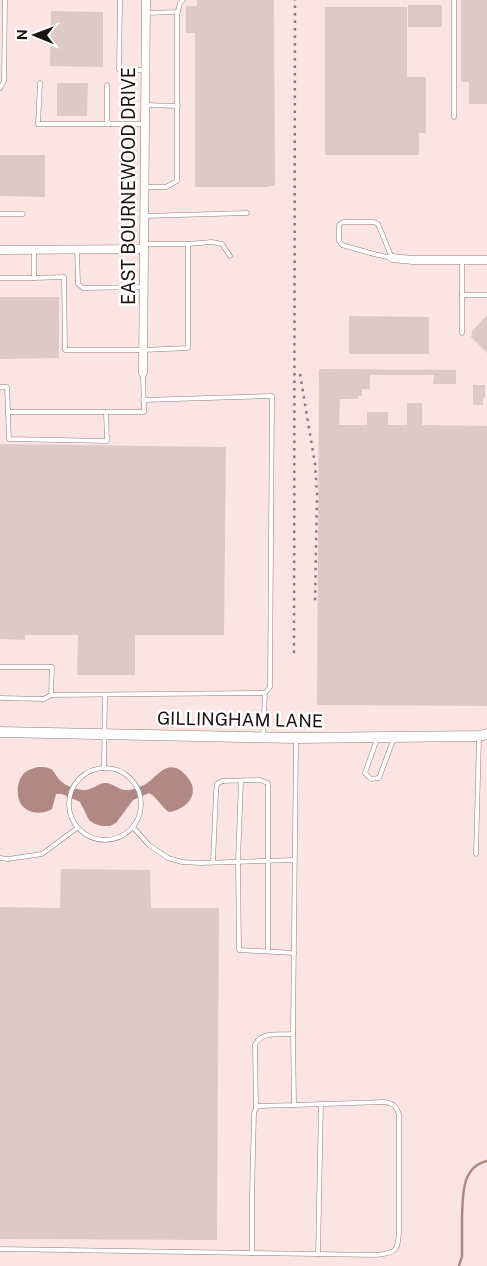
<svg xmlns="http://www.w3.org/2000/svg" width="487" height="1266" viewBox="0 0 487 1266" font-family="'Public Sans',sans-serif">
<rect width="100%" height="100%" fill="#fae5e2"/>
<path fill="#b08984" d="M38,767C57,767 51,772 62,782C66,786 77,790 83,790C91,791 97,784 104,783C112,782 118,790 126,790C131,791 139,787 144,785C155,780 162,764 176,768C181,770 185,774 188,778C201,794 186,810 169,812C161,807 157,797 149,793L133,800L116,823L110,826H102L95,824L89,820L80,802L62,794H56L52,809C43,815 27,814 21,804C15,794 17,777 27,771C30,769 34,768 38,767Z"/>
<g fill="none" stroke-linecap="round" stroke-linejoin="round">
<path stroke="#b08984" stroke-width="2.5" d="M459,1266L462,1256C462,1243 462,1230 462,1217C463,1196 461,1167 487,1161"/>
</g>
<g fill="#ddc9c6">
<polygon points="197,0 274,0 275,186 268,186 268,187 195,187 195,33 186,33 186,6 197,6"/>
<polygon points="461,0 487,0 487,104 469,104 469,82 461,82"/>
<rect x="408" y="5" width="34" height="22"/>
<polygon points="325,7 407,7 407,77 426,77 426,133 419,133 419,155 325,155"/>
<polygon points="51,11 103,12 103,67 50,66"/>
<polygon points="57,83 88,83 87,116 57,116"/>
<polygon points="0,155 45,155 45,197 0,196"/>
<polygon points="0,297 59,297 59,358 0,359"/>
<polygon points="487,315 487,353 471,337 472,331"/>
<polygon points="349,316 429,317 429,354 349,354"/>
<polygon points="319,369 456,370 456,384 433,384 434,375 370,375 370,389 362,389 362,396 358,396 358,399 340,399 339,425 367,425 367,412 388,412 388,425 407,425 407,403 422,403 422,425 487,426 487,706 317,705"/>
<polygon points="473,385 485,385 485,398 483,398 483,405 473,405"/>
<polygon points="0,444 226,447 224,635 135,635 135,675 77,675 78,635 25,635 25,640 0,639"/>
<polygon points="61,869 150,870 151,908 219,908 217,1240 0,1239 0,907 60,908"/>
</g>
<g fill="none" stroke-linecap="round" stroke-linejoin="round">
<defs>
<g id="service">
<polyline points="120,0 119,70 145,70"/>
<polyline points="454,0 454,117"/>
<polyline points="145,13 178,12"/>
<polyline points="40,83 38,124 110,124"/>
<polyline points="107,85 107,121 110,124 144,124"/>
<polyline points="0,88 4,81 5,0"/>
<polyline points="145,105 178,106"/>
<polyline points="144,187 166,187 177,181 177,15 180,3 183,0"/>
<polyline points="0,214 23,214"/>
<polyline points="144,216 247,213"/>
<polygon points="343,222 374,222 378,224 392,258 374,254 342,245 339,241 339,225"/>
<polyline points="188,244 212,242 222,244 230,256"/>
<polyline points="77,250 78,284 83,288 143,287"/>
<polyline points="0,278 34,278 34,250"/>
<polyline points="34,278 64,277 65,350 143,350 188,348 188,244 143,244"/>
<polyline points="462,295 487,295"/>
<polyline points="462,333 462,260"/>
<polyline points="0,387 7,387 8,412 144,412 143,373"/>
<polyline points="143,400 272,396 270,687 265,693 263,737"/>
<polyline points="8,412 9,439 107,441 106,412"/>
<polyline points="0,667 52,667 51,695 265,693"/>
<polyline points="0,698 44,699 51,695"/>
<polyline points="377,739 365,773 371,779 379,778 394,738"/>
<polyline points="104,768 105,695"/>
<circle cx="105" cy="804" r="36"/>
<polyline points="241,781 238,861 239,950 294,953"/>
<polyline points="133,827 149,845 168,858 182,862 201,863 294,860"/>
<polyline points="476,854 479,738"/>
<polyline points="0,858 8,859 42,854 77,828"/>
<polyline points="213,862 216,792 217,784 222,781 260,780 268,783 268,951"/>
<path d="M256,1108L255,1045C261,1031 279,1035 293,1034"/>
<polyline points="0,1249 252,1253 252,1195 254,1113 256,1108 259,1106 294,1105 293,1034 296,740"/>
<path d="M252,1253L376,1255C397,1253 398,1250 399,1231V1114C396,1106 393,1103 384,1102L294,1105"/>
<polyline points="318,1254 321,1104"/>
</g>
<g id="minor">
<polyline points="0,250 143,249"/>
<polyline points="392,258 413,260 487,260"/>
<polyline points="143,373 146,0"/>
</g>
<polyline id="tertiary" points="0,732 296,738 479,736 487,734"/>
</defs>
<use href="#service" stroke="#8f7c7a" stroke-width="5"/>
<use href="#minor" stroke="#8f7c7a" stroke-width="9"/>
<use href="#tertiary" stroke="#8f7c7a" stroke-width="11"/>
<use href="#service" stroke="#fff" stroke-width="4"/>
<use href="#minor" stroke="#fff" stroke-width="8"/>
<use href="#tertiary" stroke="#fff" stroke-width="10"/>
<g stroke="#877977" stroke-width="2.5" stroke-dasharray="2.5 5" stroke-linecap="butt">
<polyline points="300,374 315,464 317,494 315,601"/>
<polyline points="294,653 295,0"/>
</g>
</g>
<g text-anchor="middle" stroke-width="5" stroke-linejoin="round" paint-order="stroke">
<g font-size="18" fill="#1a1312" stroke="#fff">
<text transform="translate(129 186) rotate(-90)" y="6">EAST BOURNEWOOD DRIVE</text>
<text transform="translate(240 720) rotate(1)" y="6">GILLINGHAM LANE</text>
</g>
</g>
<g transform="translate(35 35) rotate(271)" stroke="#ffffff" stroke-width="4" paint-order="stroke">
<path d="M0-4L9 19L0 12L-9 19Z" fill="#1a1312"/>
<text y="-8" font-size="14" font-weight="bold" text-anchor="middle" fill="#1a1312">N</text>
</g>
</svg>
